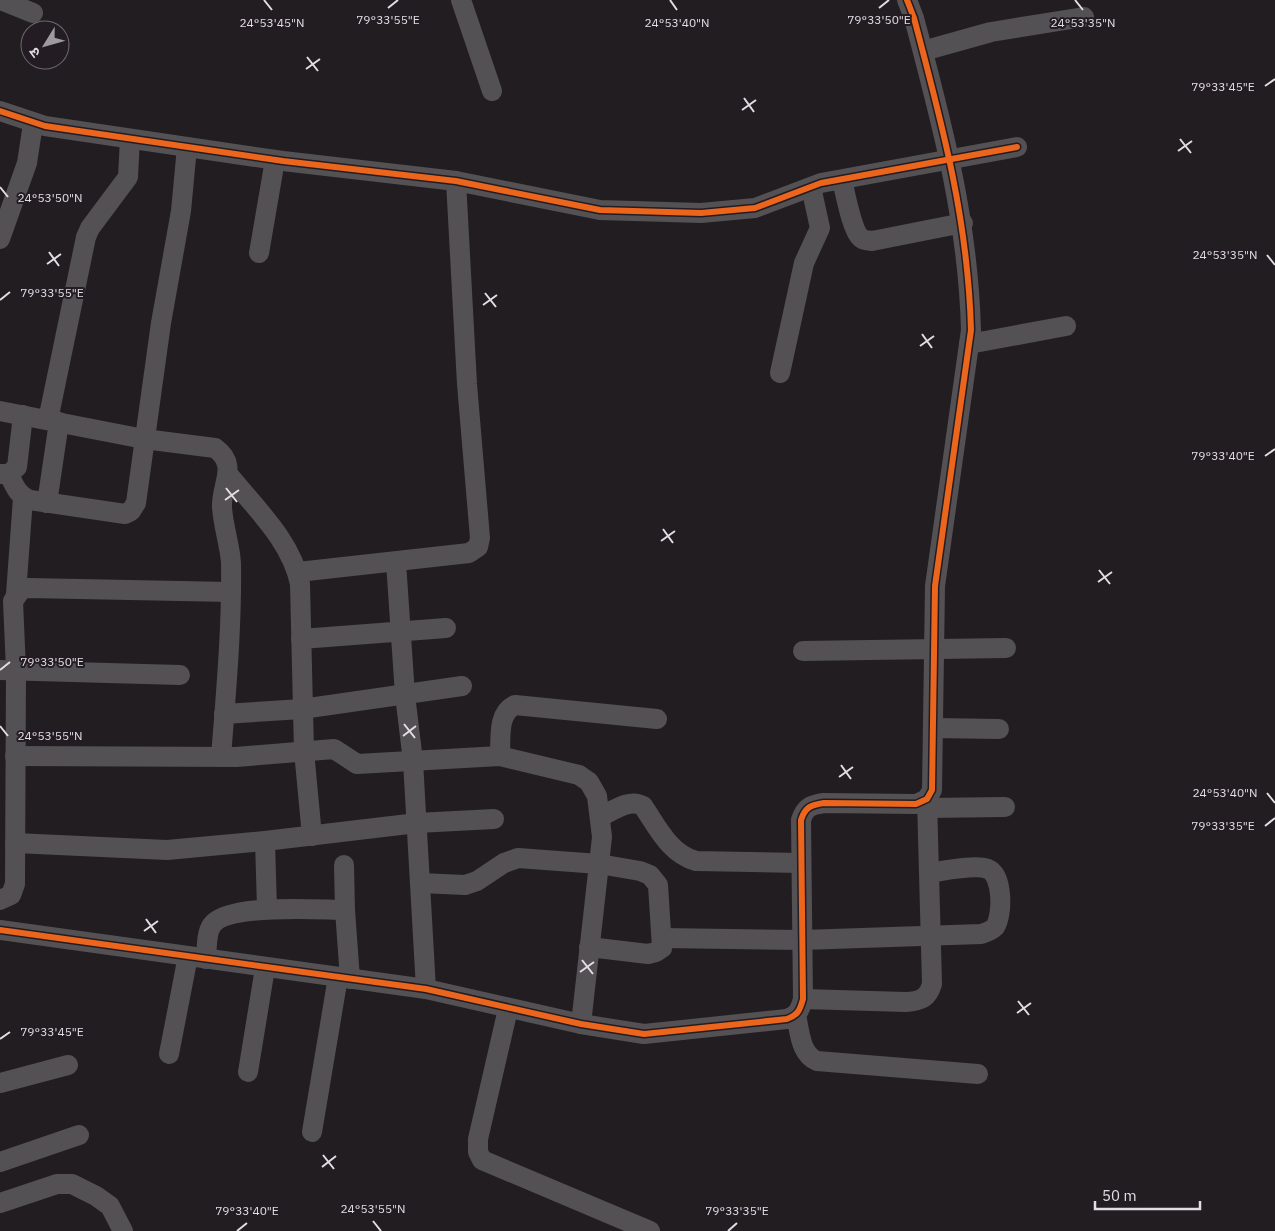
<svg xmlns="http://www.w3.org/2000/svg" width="1275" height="1231" viewBox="0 0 1275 1231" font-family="'IBM Plex Sans','Noto Sans Devanagari',sans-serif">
<rect width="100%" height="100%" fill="#221d21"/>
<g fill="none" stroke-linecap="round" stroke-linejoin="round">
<g stroke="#535153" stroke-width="20">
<polyline points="1,0 33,13"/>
<polyline points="461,0 492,91"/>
<polyline points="923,51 991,32 1084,17"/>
<polyline points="0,111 45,126 283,161 456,181 600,210 701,213 755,208 821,183 1017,147"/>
<path d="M842,180C845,192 852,231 861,238C864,241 868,240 872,241L963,223"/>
<polyline points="0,239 27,163 33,124"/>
<polyline points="259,253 275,160"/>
<polyline points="969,344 1066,326"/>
<polyline points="780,373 804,263 820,228 811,187"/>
<path d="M0,411L144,439L215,448C239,465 221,484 222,507C223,526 230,545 231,563C232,628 226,692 221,757"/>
<polyline points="48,420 86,237 90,228 128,177 130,139"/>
<polyline points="0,474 9,474 17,467 23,415"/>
<path d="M9,474C14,485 18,496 30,500L125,514L131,511L136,503L161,323L181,211L187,147"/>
<path d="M228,474C255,508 291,540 300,584L304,751L312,836"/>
<polyline points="47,503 59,422"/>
<polyline points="396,562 405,695 413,761 426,989"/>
<polyline points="298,572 469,553 478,547 480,538 467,384 456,181"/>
<polyline points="16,594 23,498"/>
<polyline points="301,639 446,628"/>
<polyline points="803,651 1006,648"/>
<polyline points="0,670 180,675"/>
<polyline points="224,714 302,709 462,686"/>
<polyline points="933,728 999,729"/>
<polyline points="15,756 236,757 334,749 357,764 500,756 579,775 589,782 597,796 602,837 581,1024"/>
<path d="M500,756C501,739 497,713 515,705L657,719"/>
<polyline points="927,808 1005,807"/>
<path d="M600,817C613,811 629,798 643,806C658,828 670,854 696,861L801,863"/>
<polyline points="265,841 267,909"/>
<polyline points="15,843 167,850 265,841 417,823 494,819"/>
<polyline points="344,865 345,910 350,979"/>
<polyline points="420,883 465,885 477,881 504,863 518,858 599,864 640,871 650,875 658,885 662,948 656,952 648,954 589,947"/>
<polyline points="0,900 11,895 15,884 16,670 13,601 21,590 28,588 231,592"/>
<path d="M0,930L426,989L581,1024L644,1034L787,1019C798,1015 800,1010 803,999L801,820C805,807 811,805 824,803L916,804L927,799L932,790L935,586L971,330C968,219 942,124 914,18L907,0"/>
<path d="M662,938L802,940L981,934C987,932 991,931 995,927C1003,915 1003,875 988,869C974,864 944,871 929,873"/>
<path d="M206,959C207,949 206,933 212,925C228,903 318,910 345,910"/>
<path d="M803,999L906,1002C921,1001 928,998 932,984L927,799"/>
<polyline points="508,1009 478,1139 478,1152 482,1160 650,1231"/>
<path d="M796,1015C800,1032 800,1054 817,1061L978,1074"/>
<polyline points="169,1054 188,956"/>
<polyline points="248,1072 265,968"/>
<polyline points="0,1083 68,1065"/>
<polyline points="312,1132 338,977"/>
<polyline points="0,1162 79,1135"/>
<polyline points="0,1203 57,1184 72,1184 96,1196 110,1206 123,1231"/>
</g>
<defs>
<g id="cycleway">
<polyline points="0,111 45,126 283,161 456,181 600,210 701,213 755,208 821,183 1017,147"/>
<path d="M0,930L426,989L581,1024L644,1034L787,1019C798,1015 800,1010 803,999L801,820C805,807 811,805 824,803L916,804L927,799L932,790L935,586L971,330C968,219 942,124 914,18L907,0"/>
</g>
</defs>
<use href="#cycleway" stroke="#231c22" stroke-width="9"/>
<use href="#cycleway" stroke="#eb651d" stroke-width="6"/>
</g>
<path fill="none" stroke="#e2dde2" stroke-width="2" d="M264,0L272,10M670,0L677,10M1075,0L1083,10M388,8L398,0M879,8L889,0M307,57L318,71M306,69L320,59M1265,86L1275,79M744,98L754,112M742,110L756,100M1180,139L1191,153M1178,151L1192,141M0,187L8,197M49,252L59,266M1267,255L1275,265M47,264L61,254M485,293L496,307M0,300L10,292M483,305L497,295M922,334L932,348M920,346L934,336M1265,456L1275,449M226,488L237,502M225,500L239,490M663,529L673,543M661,541L675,531M1099,570L1110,584M1098,582L1112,572M0,670L10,662M404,724L415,738M0,726L8,736M403,736L416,726M841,765L851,779M839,777L853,767M1267,793L1275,803M1265,826L1275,818M146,919L156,933M144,931L158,921M582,960L593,974M580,972L594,962M1018,1001L1029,1015M1017,1013L1031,1003M0,1039L10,1032M323,1155L334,1169M322,1167L336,1156M373,1221L381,1231M237,1231L247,1223M728,1231L737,1223"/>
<g font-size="12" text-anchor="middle" fill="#e2dde2" stroke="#231c22" stroke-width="4" stroke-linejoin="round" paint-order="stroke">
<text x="388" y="24">79°33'55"E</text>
<text x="879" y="24">79°33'50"E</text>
<text x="272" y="27">24°53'45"N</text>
<text x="677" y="27">24°53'40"N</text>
<text x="1083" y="27">24°53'35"N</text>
<text x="1223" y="91">79°33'45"E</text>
<text x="50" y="202">24°53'50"N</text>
<text x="1225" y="259">24°53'35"N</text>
<text x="52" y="297">79°33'55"E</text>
<text x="1223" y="460">79°33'40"E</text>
<text x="52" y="666">79°33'50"E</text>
<text x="50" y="740">24°53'55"N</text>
<text x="1225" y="797">24°53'40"N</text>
<text x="1223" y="830">79°33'35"E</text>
<text x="52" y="1036">79°33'45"E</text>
<text x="373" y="1213">24°53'55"N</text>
<text x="247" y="1215">79°33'40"E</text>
<text x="737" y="1215">79°33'35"E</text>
</g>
<g transform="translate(45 45) rotate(233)"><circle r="24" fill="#231c22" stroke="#6f696f"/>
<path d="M0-4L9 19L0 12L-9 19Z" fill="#9f9a9e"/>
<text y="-8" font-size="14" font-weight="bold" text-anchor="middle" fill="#e2dde2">उ</text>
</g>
<path d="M1095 1201v8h105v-8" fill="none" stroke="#e2dde2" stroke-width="2.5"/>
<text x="1102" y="1201" font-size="15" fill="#e2dde2" stroke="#231c22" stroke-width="4" paint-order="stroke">50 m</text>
</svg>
